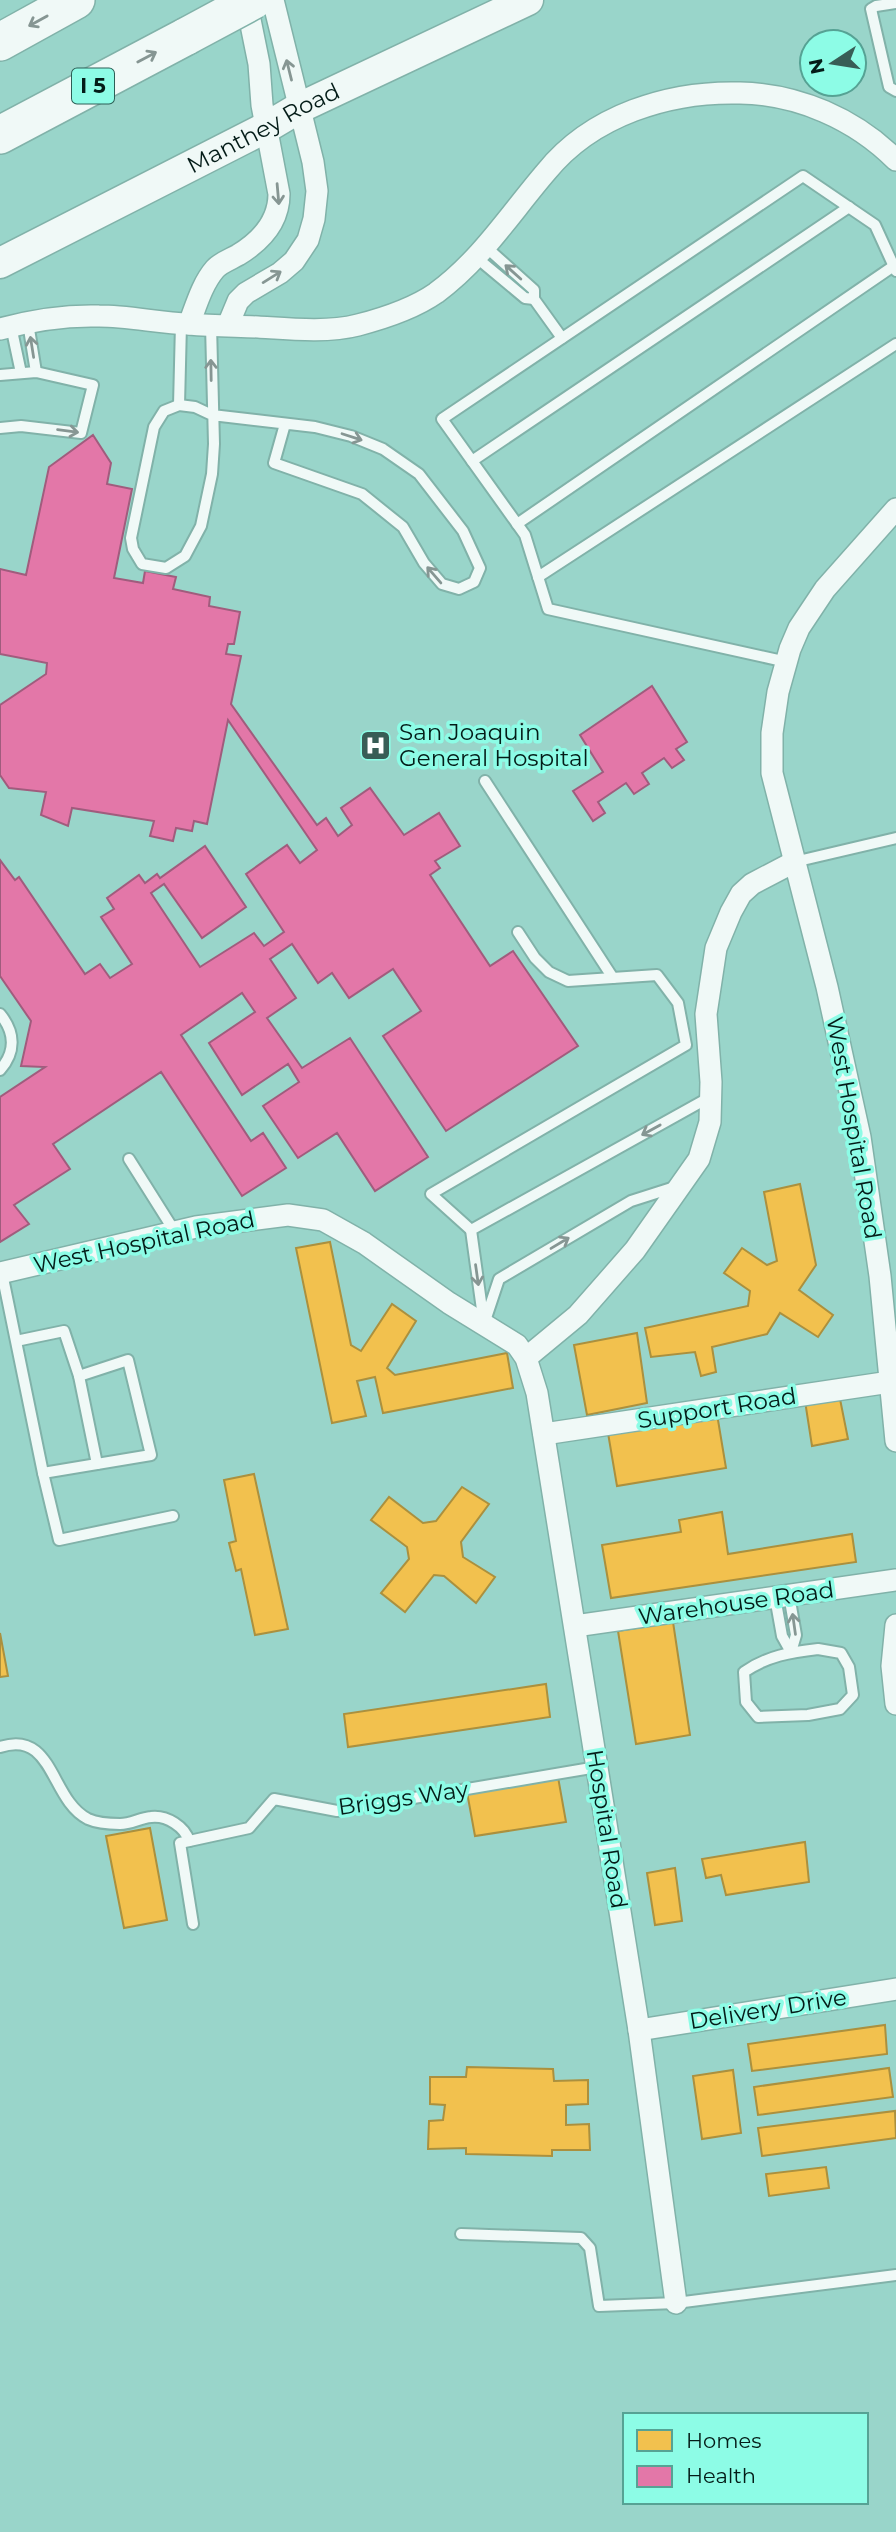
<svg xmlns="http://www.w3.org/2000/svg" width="896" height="2532" viewBox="0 0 896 2532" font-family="Montserrat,sans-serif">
<rect width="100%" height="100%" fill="#99d5ca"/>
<g fill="#f2c14e" stroke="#ab903e" stroke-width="2">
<polygon points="800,1184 816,1265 799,1290 833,1315 818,1337 780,1313 767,1334 712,1347 716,1372 701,1376 695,1352 651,1357 645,1328 748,1306 750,1291 724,1273 742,1248 767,1265 777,1261 764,1192"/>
<polygon points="330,1242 351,1345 361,1351 392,1304 416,1321 387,1368 395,1375 507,1353 513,1388 383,1413 375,1377 357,1381 366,1416 332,1423 296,1248"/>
<polygon points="637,1333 647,1403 587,1415 574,1345"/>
<polygon points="839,1394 848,1439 812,1446 805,1401"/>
<polygon points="717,1414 726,1468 617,1486 608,1433"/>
<polygon points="254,1474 288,1629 255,1635 241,1569 236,1571 229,1543 236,1541 224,1480"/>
<polygon points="462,1487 489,1504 461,1542 463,1557 495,1577 476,1603 444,1576 434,1575 405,1612 381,1593 409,1559 407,1547 371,1520 389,1497 423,1523 436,1521"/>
<polygon points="722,1512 728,1554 852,1534 856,1562 611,1598 602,1545 681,1532 679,1520"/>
<polygon points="673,1622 690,1735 636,1744 618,1631"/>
<polygon points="0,1633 8,1676 0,1677"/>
<polygon points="546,1684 550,1717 348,1747 344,1714"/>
<polygon points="558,1777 566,1822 475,1836 467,1792"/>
<polygon points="150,1828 167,1920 124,1928 106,1836"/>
<polygon points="805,1842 809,1882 726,1895 721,1875 706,1878 702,1859"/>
<polygon points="675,1868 682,1921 655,1925 647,1873"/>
<polygon points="885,2025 887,2054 752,2071 748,2044"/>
<polygon points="467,2067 553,2069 554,2081 588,2080 588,2104 566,2105 566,2125 589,2124 590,2150 552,2150 552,2156 466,2154 466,2148 428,2149 429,2121 443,2120 445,2105 430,2104 430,2077 466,2077"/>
<polygon points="889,2068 893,2097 758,2115 754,2087"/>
<polygon points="733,2070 741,2133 702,2139 693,2076"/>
<polygon points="895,2111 896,2138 762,2156 758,2128"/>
<polygon points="826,2167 829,2188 769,2196 766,2174"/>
</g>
<g fill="#e377a8" stroke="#a05c7d" stroke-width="2">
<polygon points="93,435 111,463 107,484 132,489 114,578 143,583 145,571 176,577 173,589 210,597 209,606 240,612 234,644 228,644 226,654 241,656 231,704 317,825 326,818 338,836 352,825 341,808 370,788 404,835 439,813 460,846 435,861 440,868 430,875 490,966 513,951 578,1046 446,1131 383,1036 421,1011 393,969 349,998 332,973 318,983 292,944 270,959 296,998 267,1018 302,1068 350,1038 428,1157 375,1191 337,1133 298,1158 263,1106 299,1082 288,1064 242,1095 209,1043 255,1012 242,993 181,1035 251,1141 263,1133 286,1168 242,1196 161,1072 53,1144 70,1169 14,1205 29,1224 0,1242 0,1097 45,1067 21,1066 31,1021 0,976 0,860 15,880 19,877 85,974 100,964 110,978 132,964 101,917 114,909 107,898 139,875 145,883 157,874 160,878 205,846 246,907 202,938 164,884 151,893 200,967 254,933 264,946 284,932 246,874 287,845 300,863 317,850 228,720 207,824 194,821 192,831 176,828 173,841 150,836 154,821 72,808 68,826 41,815 46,792 9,788 0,775 0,705 46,674 47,663 0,654 0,569 26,575 49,467"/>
<polygon points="652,686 687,742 676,749 684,760 672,768 664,758 642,773 649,784 634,794 626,783 598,802 605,813 593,821 573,791 603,772 580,735"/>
</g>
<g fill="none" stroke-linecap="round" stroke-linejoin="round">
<defs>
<g id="lane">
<polyline points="896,3 876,6 871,9 889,87 896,91"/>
<polyline points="486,247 534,290 534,299 562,338"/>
<polyline points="477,258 525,298 534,299"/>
<polyline points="28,323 36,372"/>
<polyline points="211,325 214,444 212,474 201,526 185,556 166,568 142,564 133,549 131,538 154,427 164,411 179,405 195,407 212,415 315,427 351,436 383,449 419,474 463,531 480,568 474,582 459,589 442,584 424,563 403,527 362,494 274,463 285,424"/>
<polyline points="11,326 21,373"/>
<polyline points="0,375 36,372 93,385 81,433 21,426 0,428"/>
<polyline points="179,405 181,324"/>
<polyline points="472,461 849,207"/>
<polyline points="517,524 895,265"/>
<polyline points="538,577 896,344"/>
<polyline points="787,662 548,609 525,535 442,419 803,176 875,225 896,271"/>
<polyline points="485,781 613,978"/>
<polyline points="794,862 896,838"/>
<path d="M0,1014C15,1032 16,1052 0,1070"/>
<polyline points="129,1159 175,1232"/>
<polyline points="471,1230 431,1194 686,1045 678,1003 657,975 568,981 549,972 535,958 518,932"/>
<polyline points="2,1273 43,1473 151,1455 128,1360 79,1376 64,1331 16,1341"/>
<polyline points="485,1321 499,1279 631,1201 678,1186"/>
<polyline points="484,1324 471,1230 710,1097"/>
<polyline points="79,1376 97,1464"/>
<polyline points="43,1473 59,1540 173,1516"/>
<polyline points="789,1595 796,1635 791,1652"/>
<polyline points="775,1597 782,1636 791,1652"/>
<path d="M818,1649L841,1653L849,1667L853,1695L840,1709L808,1715L758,1717L746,1702L744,1672C767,1656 791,1652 818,1649Z"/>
<path d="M0,1747C54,1729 50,1800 88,1819C97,1823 110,1824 120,1824C131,1824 140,1818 151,1817C167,1815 185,1827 189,1841"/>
<polyline points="193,1924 180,1843 249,1828 274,1799 337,1811 597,1767"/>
<polyline points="461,2234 581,2238 590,2248 599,2306 676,2303 896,2275"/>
</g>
<g id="street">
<path d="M189,324C196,306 202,284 215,269C220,263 231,259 238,255C261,241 279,222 279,194L262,105L259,64L246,0"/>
<polyline points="228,325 238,301 246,293 280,273 294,261 308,240 314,219 317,191 313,162 273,0"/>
<path d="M0,329C33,320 65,315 99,316C129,316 159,323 189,324C212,326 235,326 258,327C290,329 327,333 358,325C385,318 413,309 436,293C481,260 510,214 546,172C592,115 669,91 740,93C798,94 855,119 896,160"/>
<polyline points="896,509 825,589 799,628 790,649 778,692 772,733 772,773 827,987 860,1137 880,1276 896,1441"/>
<polyline points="0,1273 196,1227 288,1215 323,1220 364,1243 449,1303 517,1345 526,1358 537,1393 639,2030 676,2303"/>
<polyline points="526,1358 578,1315 635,1250 699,1159 710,1122 711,1082 706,1014 716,948 731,912 741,894 752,884 794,862"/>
<polyline points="544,1434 890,1382"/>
<polyline points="896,1625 892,1666 896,1704"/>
<polyline points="575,1626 896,1580"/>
<polyline points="639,2030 896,1989"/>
</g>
<g id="secondary">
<path id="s1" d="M0,263L267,127L299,108L528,0"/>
</g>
<g id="highway">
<polyline points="0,42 76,0"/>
<polyline points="0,135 187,36"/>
</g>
</defs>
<use href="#lane" stroke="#81b2a9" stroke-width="14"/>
<use href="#street" stroke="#81b2a9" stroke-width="24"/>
<use href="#secondary" stroke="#81b2a9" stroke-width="33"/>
<use href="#highway" stroke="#81b2a9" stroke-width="40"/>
<use href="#lane" stroke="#f0f9f7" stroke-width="10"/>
<use href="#street" stroke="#f0f9f7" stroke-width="21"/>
<use href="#secondary" stroke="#f0f9f7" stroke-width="30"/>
<use href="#highway" stroke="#f0f9f7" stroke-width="37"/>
<defs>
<polyline id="highway-bridge" points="187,36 254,0"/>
</defs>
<use href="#highway-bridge" stroke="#81b2a9" stroke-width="40" stroke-linecap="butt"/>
<use href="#highway-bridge" stroke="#f0f9f7" stroke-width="37"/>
</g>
<defs><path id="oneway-shaft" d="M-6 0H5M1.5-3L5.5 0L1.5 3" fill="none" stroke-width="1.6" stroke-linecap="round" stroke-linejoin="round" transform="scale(1.75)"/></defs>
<g stroke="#869693">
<use href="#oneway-shaft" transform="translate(38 21) rotate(151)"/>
<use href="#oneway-shaft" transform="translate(147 57) rotate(-28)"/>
<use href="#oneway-shaft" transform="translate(289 70) rotate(-104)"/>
<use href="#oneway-shaft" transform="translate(278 194) rotate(85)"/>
<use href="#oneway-shaft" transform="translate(513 272) rotate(-138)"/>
<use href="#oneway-shaft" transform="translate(272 277) rotate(-32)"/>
<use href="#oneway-shaft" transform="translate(32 347) rotate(-99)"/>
<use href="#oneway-shaft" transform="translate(211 370) rotate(-91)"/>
<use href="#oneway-shaft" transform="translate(68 431) rotate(7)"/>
<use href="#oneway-shaft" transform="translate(352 437) rotate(18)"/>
<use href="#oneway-shaft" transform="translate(434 575) rotate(-131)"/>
<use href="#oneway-shaft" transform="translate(651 1130) rotate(151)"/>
<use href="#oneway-shaft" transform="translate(560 1243) rotate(-31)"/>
<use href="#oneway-shaft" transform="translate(477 1275) rotate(82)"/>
<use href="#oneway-shaft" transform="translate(794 1624) rotate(-98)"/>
</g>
<defs>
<symbol id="hospital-square" viewBox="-11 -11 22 22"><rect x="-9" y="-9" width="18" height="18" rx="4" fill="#385d56" stroke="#8dfce6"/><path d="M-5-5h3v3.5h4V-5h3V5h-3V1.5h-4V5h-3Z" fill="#fff"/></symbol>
</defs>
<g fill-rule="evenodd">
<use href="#hospital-square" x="358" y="728" width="35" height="35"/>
</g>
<g text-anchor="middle" stroke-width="7" stroke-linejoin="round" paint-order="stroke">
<rect fill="#8dfce6" stroke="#2d5f56" stroke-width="2" x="72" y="68.5" width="42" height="35" rx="5"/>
<g font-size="21" font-weight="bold" fill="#041c18">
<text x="93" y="93">I 5</text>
</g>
<g font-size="23" fill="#041c18" stroke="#8dfce6">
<text dy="8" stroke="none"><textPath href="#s1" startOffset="296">Manthey Road</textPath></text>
<text transform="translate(854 1128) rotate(80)" y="8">West Hospital Road</text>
<text transform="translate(144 1242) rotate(-12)" y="8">West Hospital Road</text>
<text transform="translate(717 1408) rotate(-9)" y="8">Support Road</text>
<text transform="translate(736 1603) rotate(-8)" y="8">Warehouse Road</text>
<text transform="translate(403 1798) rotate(-8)" y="8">Briggs Way</text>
<text transform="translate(607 1829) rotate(81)" y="8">Hospital Road</text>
<text transform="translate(768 2009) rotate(-9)" y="8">Delivery Drive</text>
</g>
<g font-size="23" fill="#041c18" stroke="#8dfce6" text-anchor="start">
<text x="399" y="740">San Joaquin<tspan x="399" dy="26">General Hospital</tspan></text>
</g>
</g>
<rect x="623" y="2413" width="245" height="91" fill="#8dfce6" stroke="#56a294" stroke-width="2"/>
<rect x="637" y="2430" width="35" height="21" fill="#f2c14e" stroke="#56a294" stroke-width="2"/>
<text x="686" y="2448" font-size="21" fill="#041c18">Homes</text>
<rect x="637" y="2466" width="35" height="21" fill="#e377a8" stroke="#56a294" stroke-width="2"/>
<text x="686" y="2483" font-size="21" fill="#041c18">Health</text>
<g transform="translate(833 63) rotate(258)"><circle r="33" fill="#8dfce6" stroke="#56a294" stroke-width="2"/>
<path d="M0-5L12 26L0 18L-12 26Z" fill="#385d56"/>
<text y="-10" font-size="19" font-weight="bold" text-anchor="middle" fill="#041c18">N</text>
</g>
</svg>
